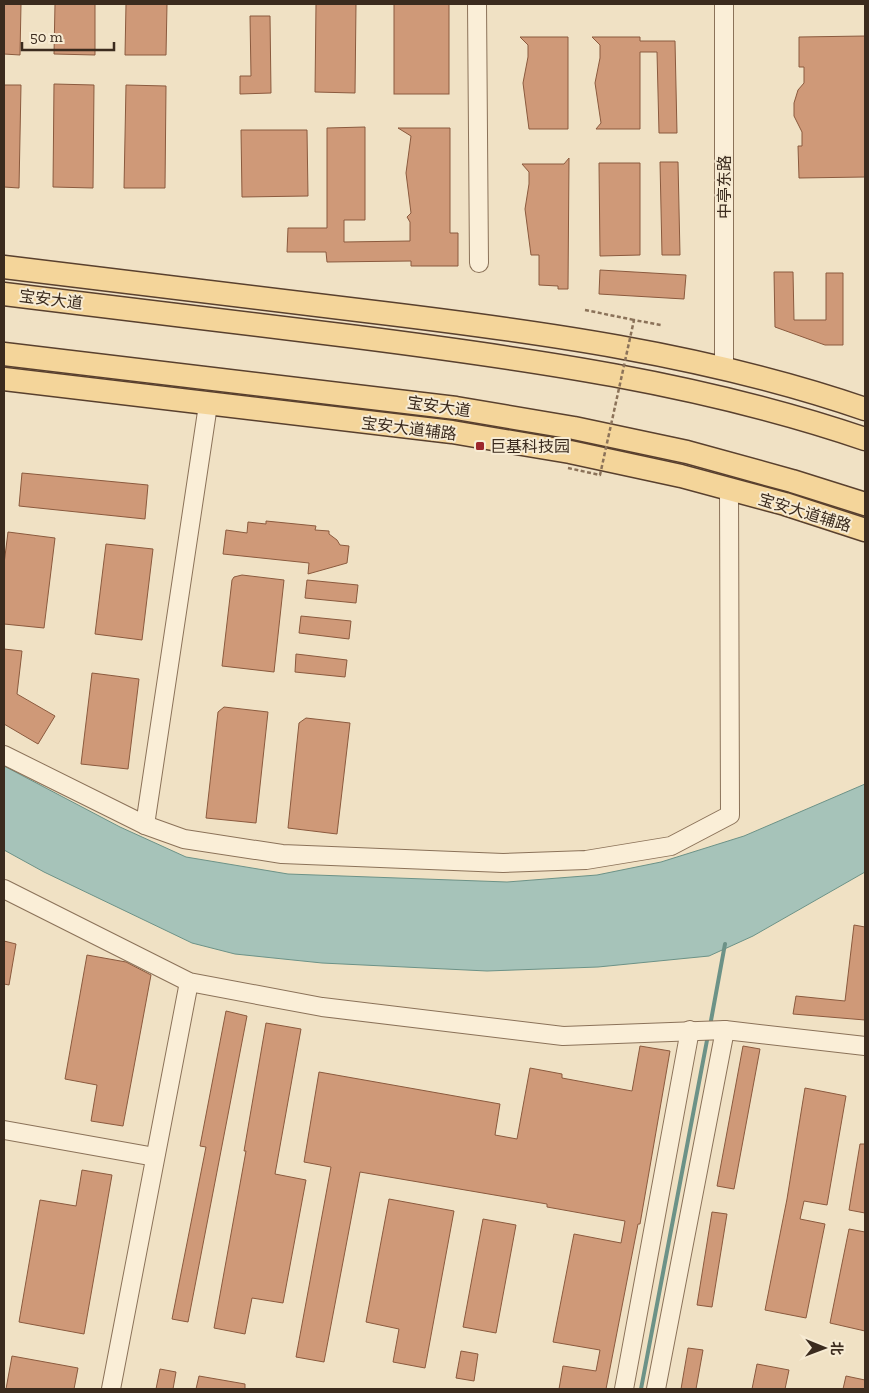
<svg xmlns="http://www.w3.org/2000/svg" width="869" height="1393" viewBox="0 0 869 1393" font-family="'Zilla Slab','Noto Sans SC',serif">
<rect width="100%" height="100%" fill="#f0e1c4"/>
<polygon fill="#a6c3b9" stroke="#6c9287" points="4,766 120,827 186,857 288,874 507,882 597,875 661,862 744,836 865,784 865,872 753,936 709,956 598,967 487,971 322,963 235,954 192,943 44,872 4,850"/>
<g fill="none" stroke-linecap="round" stroke-linejoin="round">
<g stroke="#6c9287" stroke-width="4">
<polyline points="710,1026 725,944"/>
<polyline points="641,1389 708,1035"/>
</g>
</g>
<g fill="#cf9978" stroke="#8b5a3e">
<polygon points="4,4 21,4 20,55 4,54"/>
<polygon points="55,4 95,4 95,55 54,54"/>
<polygon points="126,4 167,4 166,55 125,55"/>
<polygon points="316,4 356,4 355,93 315,92"/>
<rect x="394" y="4" width="55" height="90"/>
<polygon points="250,16 270,16 271,93 240,94 240,76 251,76"/>
<polygon points="865,36 865,177 799,178 798,146 802,146 802,132 794,116 794,103 798,90 804,83 804,67 799,67 799,37"/>
<polygon points="520,37 568,37 568,129 529,129 523,83 528,57 528,45"/>
<polygon points="592,37 640,37 640,41 675,41 677,133 659,133 657,52 640,52 640,129 596,129 601,123 595,83 600,58 600,45"/>
<polygon points="54,84 94,85 93,188 53,187"/>
<polygon points="4,85 21,85 19,188 4,187"/>
<polygon points="126,85 166,86 165,188 124,188"/>
<polygon points="365,127 365,220 344,220 344,242 410,241 410,222 407,217 411,213 406,173 411,136 398,128 450,128 450,233 458,233 458,266 411,266 411,261 327,262 326,252 287,252 288,228 327,228 327,128"/>
<polygon points="241,130 307,130 308,196 242,197"/>
<polygon points="569,158 568,289 558,289 558,286 539,285 539,255 531,255 525,209 529,184 529,172 522,164 564,164"/>
<polygon points="660,162 678,162 680,255 662,255"/>
<polygon points="599,163 640,163 640,255 600,256"/>
<polygon points="600,270 686,275 684,299 599,294"/>
<polygon points="774,272 793,272 794,320 826,320 826,273 843,273 843,345 825,345 775,327"/>
<polygon points="22,473 148,485 145,519 19,506"/>
<polygon points="266,521 316,526 315,530 329,531 329,534 337,540 340,545 349,546 347,563 308,574 309,563 223,554 226,530 247,533 248,522 266,524"/>
<polygon points="8,532 55,538 44,628 4,624 4,564"/>
<polygon points="106,544 153,549 142,640 95,634"/>
<polygon points="242,575 284,580 274,672 222,666 232,580 234,577"/>
<polygon points="307,580 358,585 356,603 305,598"/>
<polygon points="301,616 351,621 349,639 299,633"/>
<polygon points="4,649 22,651 17,694 55,716 38,744 4,724"/>
<polygon points="296,654 347,660 345,677 295,672"/>
<polygon points="92,673 139,679 128,769 81,764"/>
<polygon points="224,707 268,712 256,823 206,818 218,712"/>
<polygon points="306,718 350,723 337,834 288,828 299,723"/>
<polygon points="854,925 865,927 865,1020 793,1014 796,996 845,1001"/>
<polygon points="4,941 16,944 9,985 4,984"/>
<polygon points="87,955 126,962 151,975 123,1126 91,1121 97,1085 65,1079"/>
<polygon points="226,1011 247,1016 188,1322 172,1319 206,1147 200,1146"/>
<polygon points="266,1023 301,1029 275,1174 306,1180 283,1303 252,1298 245,1334 214,1328 246,1151 244,1151"/>
<polygon points="640,1046 670,1051 640,1224 638,1224 606,1389 559,1389 563,1366 596,1371 600,1350 553,1342 574,1234 621,1243 625,1221 547,1207 547,1204 360,1172 324,1362 296,1357 331,1167 304,1162 319,1072 500,1104 495,1135 517,1139 530,1068 562,1074 562,1078 632,1091"/>
<polygon points="743,1046 760,1049 734,1189 717,1186"/>
<polygon points="805,1088 846,1096 827,1205 804,1201 800,1219 825,1224 806,1318 765,1310 787,1199"/>
<polygon points="860,1144 865,1144 865,1213 849,1210"/>
<polygon points="82,1170 112,1175 84,1334 19,1322 40,1200 76,1206"/>
<polygon points="389,1199 454,1211 425,1368 393,1362 399,1329 366,1322"/>
<polygon points="712,1212 727,1214 712,1307 697,1305"/>
<polygon points="483,1219 516,1225 496,1333 463,1327"/>
<polygon points="849,1229 865,1232 865,1331 830,1323"/>
<polygon points="688,1348 703,1350 696,1389 681,1389"/>
<polygon points="461,1351 478,1354 474,1381 456,1378"/>
<polygon points="12,1356 78,1368 74,1389 6,1389"/>
<polygon points="757,1364 789,1370 785,1389 752,1389"/>
<polygon points="160,1369 176,1372 173,1389 156,1389"/>
<polygon points="199,1376 245,1384 245,1389 196,1389"/>
<polygon points="846,1376 865,1380 865,1389 843,1389"/>
</g>
<g fill="none" stroke-linecap="round" stroke-linejoin="round">
<defs>
<g id="minor">
<polyline points="477,4 479,263"/>
<polyline points="724,370 724,4"/>
<polyline points="4,755 145,825 184,839 282,854 503,863 586,860 671,846 730,815 729,489"/>
<polyline points="145,825 208,405"/>
<polyline points="4,889 189,982 322,1007 563,1036 725,1030 865,1046"/>
<polyline points="4,1130 155,1157"/>
<polyline points="111,1389 189,982"/>
<polyline points="624,1389 690,1030"/>
<polyline points="656,1389 725,1030"/>
</g>
<g id="major">
<path d="M4,267C124,282 245,296 366,311C533,331 706,354 865,409"/>
<path d="M4,294C122,308 239,323 357,337C529,359 701,383 865,439"/>
<polyline points="4,354 456,408 574,428 687,452 792,481 865,504"/>
<polyline points="4,379 452,432 570,452 681,476 785,504 865,530"/>
</g>
</defs>
<use href="#minor" stroke="#8b7259" stroke-width="20"/>
<use href="#major" stroke="#59402e" stroke-width="25"/>
<polyline stroke="#8b7259" stroke-width="2.5" stroke-dasharray="4 2.5" stroke-linecap="butt" points="585,310 634,320"/>
<use href="#minor" stroke="#faeed7" stroke-width="18"/>
<use href="#major" stroke="#f4d59a" stroke-width="22"/>
<polyline stroke="#8b7259" stroke-width="2.5" stroke-dasharray="4 2.5" stroke-linecap="butt" points="568,468 600,475 634,320 661,325"/>
</g>
<rect fill="#9d272c" stroke="#f7ebd3" stroke-width="2" x="475" y="441" width="10" height="10" rx="2.5"/>
<g text-anchor="middle" stroke-width="4" stroke-linejoin="round" paint-order="stroke">
<g font-size="16" fill="#3b2b1e" stroke="#f7ebd3">
<text transform="translate(724 187) rotate(-90)" y="6">中亭东路</text>
<text transform="translate(51 299) rotate(7)" y="6">宝安大道</text>
<text transform="translate(439 406) rotate(8)" y="6">宝安大道</text>
<text transform="translate(409 428) rotate(7)" y="6">宝安大道辅路</text>
<text transform="translate(805 512) rotate(17)" y="6">宝安大道辅路</text>
</g>
<g font-size="16" fill="#3b2b1e" stroke="#f7ebd3" text-anchor="start">
<text x="490" y="452">巨基科技园</text>
</g>
</g>
<rect width="869" height="1393" fill="none" stroke="#3b2b1e" stroke-width="10"/>
<g transform="translate(824 1348) rotate(91)" stroke="#f7ebd3" stroke-width="4" paint-order="stroke">
<path d="M0-4L9 19L0 12L-9 19Z" fill="#3b2b1e"/>
<text y="-8" font-size="14" font-weight="bold" text-anchor="middle" fill="#3b2b1e">北</text>
</g>
<path d="M22 42v8h92v-8" fill="none" stroke="#3b2b1e" stroke-width="2.5"/>
<text x="30" y="42" font-size="15" fill="#3b2b1e" stroke="#f7ebd3" stroke-width="4" paint-order="stroke">50 m</text>
</svg>
